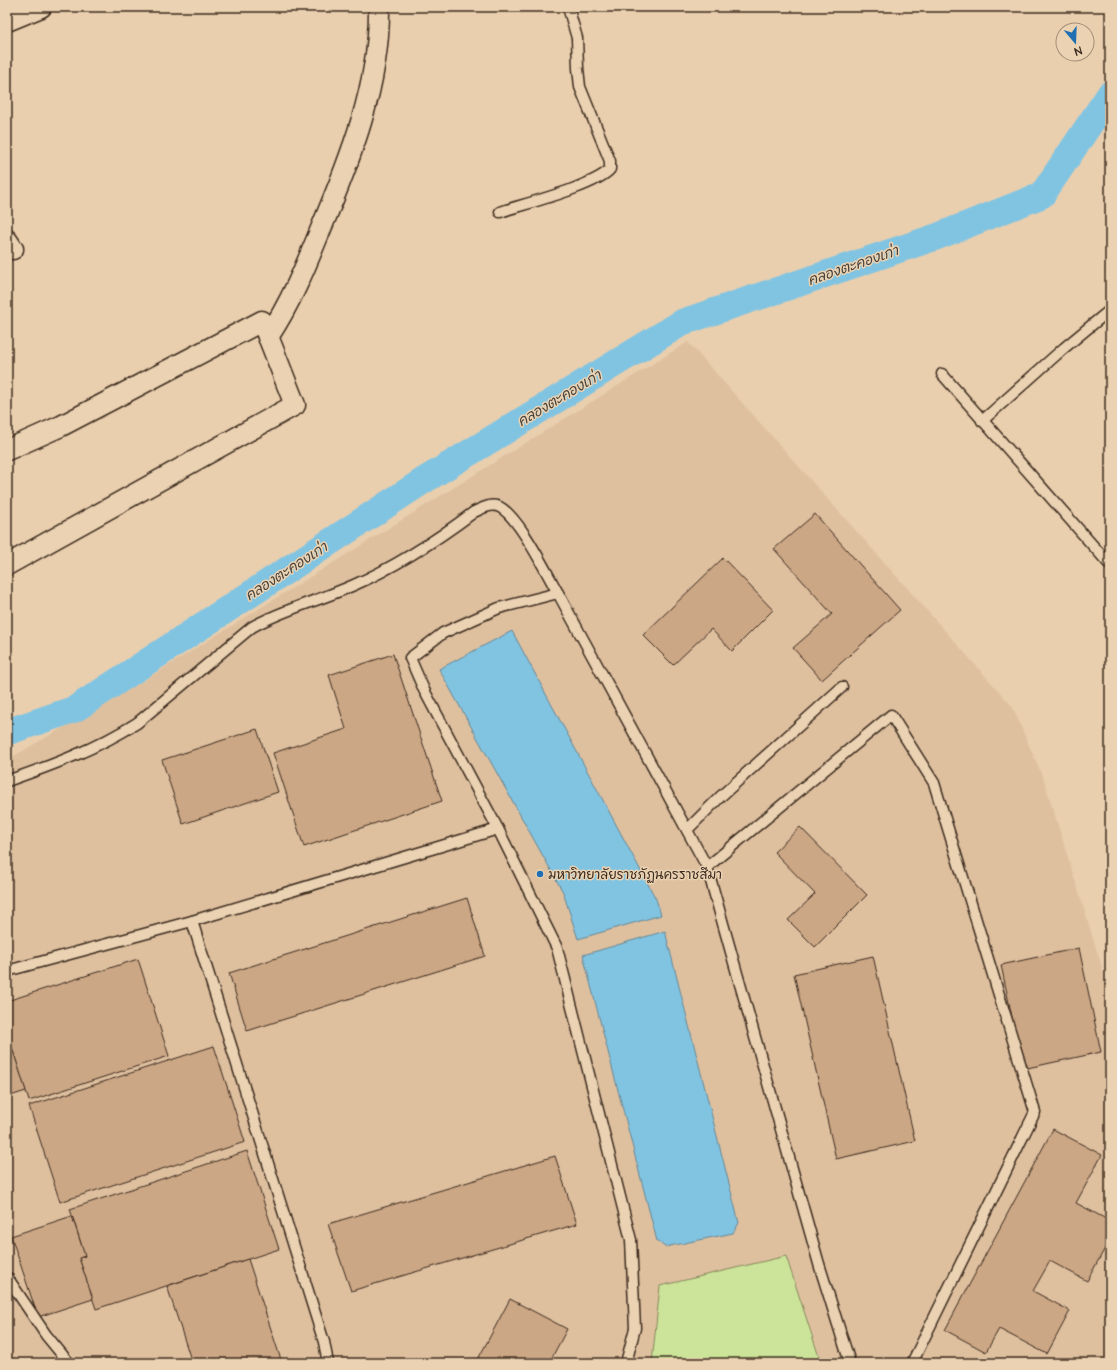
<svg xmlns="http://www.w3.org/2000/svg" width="1117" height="1370" viewBox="0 0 1117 1370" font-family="'Architects Daughter','Playpen Sans Thai',sans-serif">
<rect width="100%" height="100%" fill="#eacfae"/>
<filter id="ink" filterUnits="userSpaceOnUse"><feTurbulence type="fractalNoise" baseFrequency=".025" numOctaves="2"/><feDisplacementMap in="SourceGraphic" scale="8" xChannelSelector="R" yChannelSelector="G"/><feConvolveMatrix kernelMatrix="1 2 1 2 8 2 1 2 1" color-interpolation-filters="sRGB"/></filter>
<g filter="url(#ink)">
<polygon fill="#dec09f" points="688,342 1012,706 1044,780 1110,993 1110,1363 7,1363 7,760 143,681"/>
<polygon fill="#cce499" stroke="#84875c" points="786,1256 821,1363 652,1363 660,1286"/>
<g fill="#81c4e2" stroke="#658694">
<polygon points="512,631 656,899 661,915 578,939 563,892 439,669"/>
<polygon points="665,931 739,1223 733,1233 665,1247 657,1241 583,955"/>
</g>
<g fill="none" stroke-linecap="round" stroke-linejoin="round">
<polyline stroke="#81c4e2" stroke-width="27" points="7,732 75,709 423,481 683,322 936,237 1042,195 1110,94"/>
</g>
<g fill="#cca785" stroke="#3b2a1e">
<polygon points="815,514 900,610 822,680 793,648 832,614 774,549"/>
<polygon points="723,558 773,610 732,651 711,629 673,665 643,635"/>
<polygon points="393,654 442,801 304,847 273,753 346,729 329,675"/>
<polygon points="257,729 278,792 183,824 162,760"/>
<polygon points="800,827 867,895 815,947 788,920 815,894 774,852"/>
<polygon points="467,898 485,956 247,1031 229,973"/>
<polygon points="1079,948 1101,1052 1023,1069 1001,965"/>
<polygon points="873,956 915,1141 836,1159 794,974"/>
<polygon points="138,959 169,1056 29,1101 7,1032 7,1001"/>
<polygon points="7,1032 26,1091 7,1097"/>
<polygon points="214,1046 245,1142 60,1202 29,1106"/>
<polygon points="1053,1129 1102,1155 1076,1203 1110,1221 1110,1239 1087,1281 1050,1261 1033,1291 1070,1311 1047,1354 999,1329 986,1352 945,1330"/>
<polygon points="247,1151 279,1249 96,1309 79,1258 85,1256 70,1209"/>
<polygon points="555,1156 577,1224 351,1291 328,1224"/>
<polygon points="72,1216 85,1256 79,1258 93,1299 38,1317 11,1236"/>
<polygon points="248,1259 282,1363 192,1363 167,1286"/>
<polygon points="510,1299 567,1329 549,1363 476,1363"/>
</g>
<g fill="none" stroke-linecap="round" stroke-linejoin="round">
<defs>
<g id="service">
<path d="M500,212C524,204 596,186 610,169V161L580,87L578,68L577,38L568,7"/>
<polyline points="942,374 1110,565"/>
<polyline points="982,421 1064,348 1110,310"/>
<path d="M7,781C53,765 96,749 137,723L252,627C284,609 321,600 354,585C395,567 438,539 474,512C481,509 489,504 497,506C517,512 547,574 558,593"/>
<polyline points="687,830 720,797 842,687"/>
<polyline points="707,867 891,715 934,783 1035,1112 912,1363"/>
<polyline points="192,921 324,1342 328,1363"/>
<polyline points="7,971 192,921 498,829"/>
<polyline points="7,1277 46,1335 69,1363"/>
<polyline points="626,1363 635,1328 631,1240 557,948 498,829 424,690 410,658 443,633 499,608 558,593 707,867 819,1264 850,1363"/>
</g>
<g id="minor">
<polyline points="7,21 41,7"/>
<polyline points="7,240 13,249"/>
<path d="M268,337C290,304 305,268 320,231C350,160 380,85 379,7"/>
<polyline points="7,450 61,426 262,321 295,405 7,565"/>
</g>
</defs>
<use href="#service" stroke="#3b2a1e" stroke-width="13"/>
<use href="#minor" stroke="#3b2a1e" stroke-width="23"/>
<use href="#service" stroke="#ead2b2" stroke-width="10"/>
<use href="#minor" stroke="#ead2b2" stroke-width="20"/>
</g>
</g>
<circle fill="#1f6fb2" stroke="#ead2b2" stroke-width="1.5" cx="540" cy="874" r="4"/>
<g text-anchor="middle" stroke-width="3" stroke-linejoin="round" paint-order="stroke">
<g font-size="13" fill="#3b2a1e" stroke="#ead2b2" text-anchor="start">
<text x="548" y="879">มหาวิทยาลัยราชภัฏนครราชสีมา</text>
</g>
<g font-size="14" font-style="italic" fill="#46413b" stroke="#ead2b2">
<text transform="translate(853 265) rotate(-19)" y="5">คลองตะคองเก่า</text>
<text transform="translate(559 398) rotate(-31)" y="5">คลองตะคองเก่า</text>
<text transform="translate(286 571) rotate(-33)" y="5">คลองตะคองเก่า</text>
</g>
</g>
<rect width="1117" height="1370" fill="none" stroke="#ead2b2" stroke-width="24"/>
<rect x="12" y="12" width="1093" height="1346" fill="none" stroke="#3b2a1e" stroke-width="1.5" filter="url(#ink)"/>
<g transform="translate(1075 42) rotate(161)"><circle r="19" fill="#ead2b2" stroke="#a48f77"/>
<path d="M0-3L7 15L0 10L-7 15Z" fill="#1f6fb2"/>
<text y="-6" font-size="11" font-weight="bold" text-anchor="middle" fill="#3b2a1e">N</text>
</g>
</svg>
